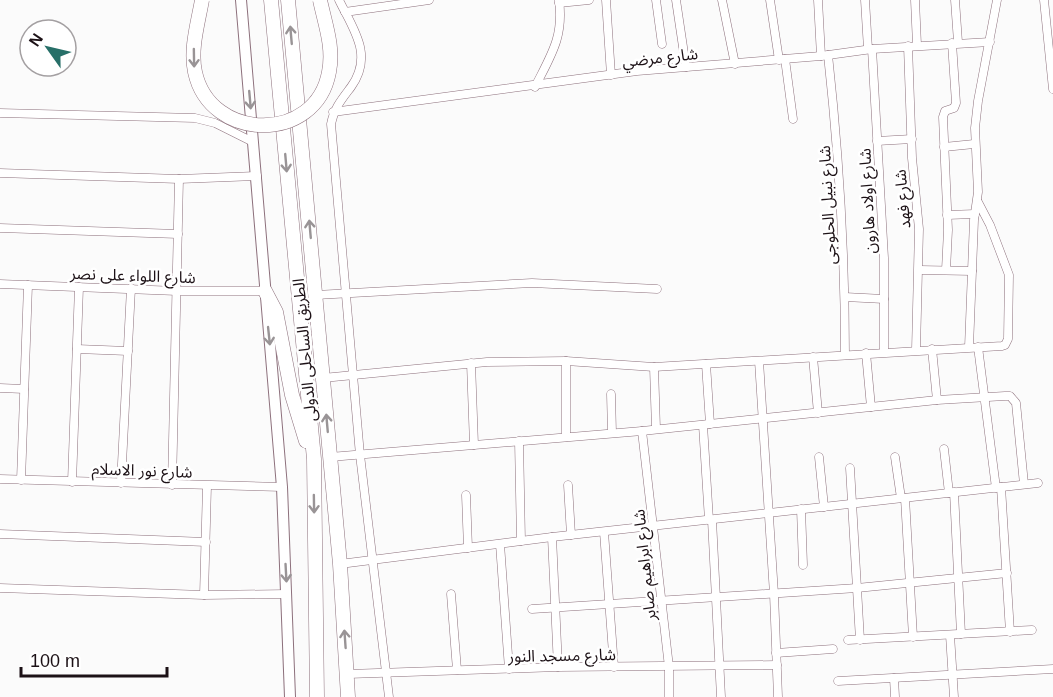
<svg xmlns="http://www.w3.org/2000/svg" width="1053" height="697" viewBox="0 0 1053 697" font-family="Helvetica,'Noto Sans Arabic',sans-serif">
<rect width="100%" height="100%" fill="#fbfbfb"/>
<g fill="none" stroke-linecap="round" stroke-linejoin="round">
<defs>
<g id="street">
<path d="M339,0C353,29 374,55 351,87C342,99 334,108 331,124L360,455L389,697"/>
<polyline points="606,0 611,75"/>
<polyline points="656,0 662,44"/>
<polyline points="676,0 686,67"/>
<polyline points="722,0 735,64"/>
<polyline points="770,0 779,60"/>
<polyline points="818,0 821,56"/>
<polyline points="865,0 868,49"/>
<polyline points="915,0 917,45"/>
<polyline points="955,0 958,42"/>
<polyline points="1044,0 1053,89"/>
<polyline points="559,3 589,0"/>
<polyline points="345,12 429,0"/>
<polyline points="908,46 912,158 919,229 916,350"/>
<polyline points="872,49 884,258 884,352"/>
<path d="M828,55C839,155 845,254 845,355"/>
<polyline points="785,59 793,119"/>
<path d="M535,87C551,55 564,37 559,0"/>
<polyline points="333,112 637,71 821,56 872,49 990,42"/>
<polyline points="0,113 195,118 215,123 253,142"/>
<polyline points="877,141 912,139"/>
<polyline points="944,147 974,144"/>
<polyline points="0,173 179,179 257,176"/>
<polyline points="947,215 975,214"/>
<polyline points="0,228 178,234"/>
<polyline points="920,270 972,271"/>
<polyline points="946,270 948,230 943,117 945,111 954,108 956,103 952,43"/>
<polyline points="0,284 177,291 265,291"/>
<polyline points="316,295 532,283 657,289"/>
<polyline points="845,297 884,299"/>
<polyline points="969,347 974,220 978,192 975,128 978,101 997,0"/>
<polyline points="978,347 996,488"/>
<polyline points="77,349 128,351"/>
<polyline points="932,349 937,400"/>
<polyline points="866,353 871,407"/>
<polyline points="813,357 818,413"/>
<polyline points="759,361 774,594 778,697"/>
<polyline points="471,363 474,445"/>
<polyline points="706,364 710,424"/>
<polyline points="654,367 656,429"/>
<polyline points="323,378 487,362 566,361 654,367 1002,346 1005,345 1008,339 1009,275 990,225 978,202"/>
<polyline points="0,388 24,389"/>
<polyline points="611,394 612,433"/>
<polyline points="703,425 709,520"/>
<polyline points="642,431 669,667 669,697"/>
<polyline points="566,437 566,361"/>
<polyline points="519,441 521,541"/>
<polyline points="944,449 949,493"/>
<polyline points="330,457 642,431 937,400 1005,396 1010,396 1016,403 1024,484"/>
<polyline points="819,457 824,507"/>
<polyline points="895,457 901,498"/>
<polyline points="850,468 860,640"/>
<polyline points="0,479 282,487"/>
<polyline points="21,480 28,285"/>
<polyline points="72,482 79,287"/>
<polyline points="121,483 131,288"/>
<polyline points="172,485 179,179"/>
<polyline points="568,485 571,535"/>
<polyline points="1001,487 1010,632"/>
<polyline points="954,492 961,634"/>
<polyline points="466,495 468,548"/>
<polyline points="905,498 913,637"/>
<polyline points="801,509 803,565"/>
<polyline points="712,520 721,697"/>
<polyline points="604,532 614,667"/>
<polyline points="0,534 206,542"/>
<polyline points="552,537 558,667"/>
<polyline points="500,544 509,669"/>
<polyline points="340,564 552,537 1038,483"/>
<polyline points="0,588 204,595 287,594"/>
<polyline points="451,594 457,670"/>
<polyline points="204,595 207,486"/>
<polyline points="532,609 857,588 1007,573"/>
<polyline points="950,635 954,697"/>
<polyline points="848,640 1032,630"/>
<polyline points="776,653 833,649"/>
<polyline points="348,674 558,667 777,665"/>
<polyline points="894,678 895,697"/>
<polyline points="838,681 1053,669"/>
</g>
<polyline id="secondary" points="241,0 282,487 290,697"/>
<g id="highway">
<polyline points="271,0 314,459 317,697"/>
<polyline points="288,0 340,564 348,697"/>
<polyline points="265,291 276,312 292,395 306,441"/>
</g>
</defs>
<use href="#street" stroke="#8d707c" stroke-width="9"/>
<use href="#secondary" stroke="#8d707c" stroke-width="12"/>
<use href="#highway" stroke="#8d707c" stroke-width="15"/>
<use href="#street" stroke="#fff" stroke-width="8"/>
<use href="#secondary" stroke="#fff" stroke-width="10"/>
<use href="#highway" stroke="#fff" stroke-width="14"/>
<defs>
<path id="highway-bridge" d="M202,0C198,23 190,49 195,72C210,142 316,144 329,72C334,47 325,24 320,0"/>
</defs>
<use href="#highway-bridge" stroke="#8d707c" stroke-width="15" stroke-linecap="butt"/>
<use href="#highway-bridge" stroke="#fff" stroke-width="14"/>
</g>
<defs><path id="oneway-shaft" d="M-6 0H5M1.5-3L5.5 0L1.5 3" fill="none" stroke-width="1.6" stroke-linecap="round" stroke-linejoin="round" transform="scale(1.5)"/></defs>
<g stroke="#999496">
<use href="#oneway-shaft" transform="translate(291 35) rotate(-95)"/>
<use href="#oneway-shaft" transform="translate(194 58) rotate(89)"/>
<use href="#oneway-shaft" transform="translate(250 100) rotate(85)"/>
<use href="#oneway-shaft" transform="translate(286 163) rotate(85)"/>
<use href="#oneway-shaft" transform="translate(310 229) rotate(-95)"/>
<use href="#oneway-shaft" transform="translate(269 336) rotate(84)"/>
<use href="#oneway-shaft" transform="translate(327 423) rotate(-95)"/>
<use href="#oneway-shaft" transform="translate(314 504) rotate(89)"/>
<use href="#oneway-shaft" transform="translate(286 573) rotate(87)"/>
<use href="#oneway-shaft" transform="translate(345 639) rotate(-94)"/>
</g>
<g text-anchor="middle" stroke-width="5" stroke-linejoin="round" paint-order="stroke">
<g font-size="16" fill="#1c1116" stroke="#fff">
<text transform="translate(660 57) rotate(-6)" y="6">شارع مرضي</text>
<text transform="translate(902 199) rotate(-95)" y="6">شارع فهد</text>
<text transform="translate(867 201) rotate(-93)" y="6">شارع اولاد هارون</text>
<text transform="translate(827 205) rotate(-93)" y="6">شارع نبيل الحلوجى</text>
<text transform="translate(133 275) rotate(2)" y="6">شارع اللواء على نصر</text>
<text transform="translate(304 350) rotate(-95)" y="6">الطريق الساحلى الدولى</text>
<text transform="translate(142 470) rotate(2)" y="6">شارع نور الاسلام</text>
<text transform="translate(644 565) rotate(-96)" y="6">شارع ابراهيم صابر</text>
<text transform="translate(562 655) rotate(-1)" y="6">شارع مسجد النور</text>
</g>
</g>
<g transform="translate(48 48) rotate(304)"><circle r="28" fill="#ffffff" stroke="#a4a0a2" stroke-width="1.5"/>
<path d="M0-4.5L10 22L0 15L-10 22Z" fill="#276f68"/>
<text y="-9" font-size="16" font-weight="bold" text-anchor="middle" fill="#1c1116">N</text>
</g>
<path d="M21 667v9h146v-9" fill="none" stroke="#1c1116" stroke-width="3"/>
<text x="30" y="667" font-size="18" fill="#1c1116" stroke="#ffffff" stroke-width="4.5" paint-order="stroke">100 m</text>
</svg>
